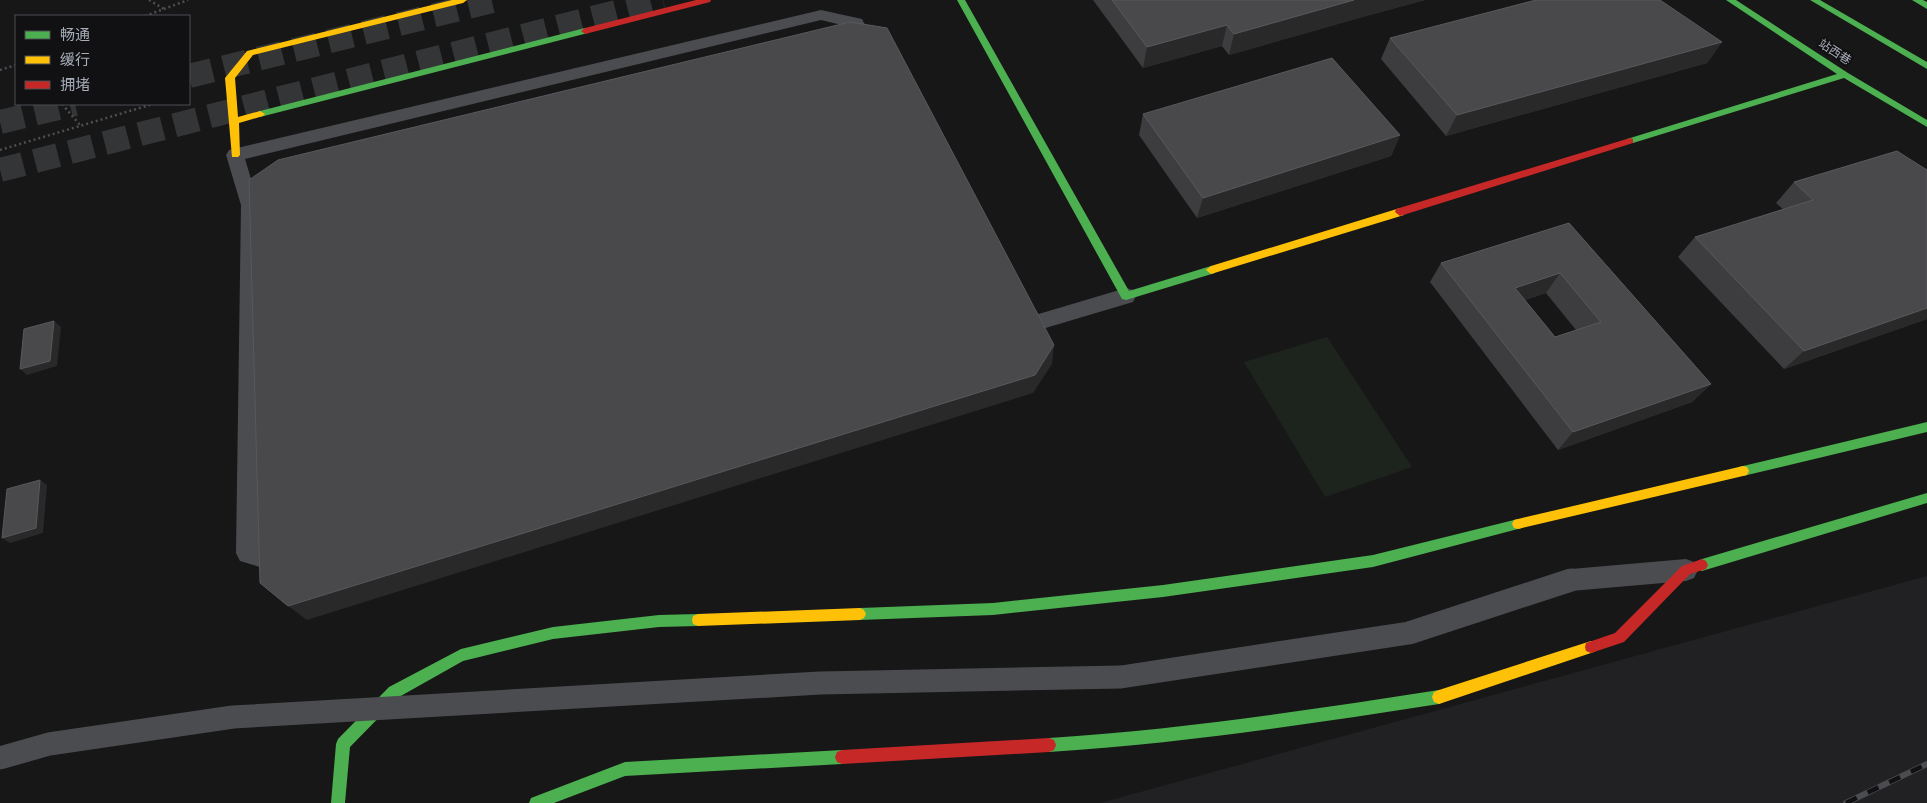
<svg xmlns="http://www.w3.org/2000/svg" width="1927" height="803" viewBox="0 0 1927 803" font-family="Roboto,'Noto Sans SC',sans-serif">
<rect width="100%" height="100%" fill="#171717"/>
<polygon fill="#212123" points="1927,576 1927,803 1100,803"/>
<polygon fill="#1d241e" points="1327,337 1412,467 1325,497 1244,362"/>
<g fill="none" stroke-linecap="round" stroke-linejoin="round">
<g stroke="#343537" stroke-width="24" stroke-dasharray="24 12" stroke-linecap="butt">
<polyline points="189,76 496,0"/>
<polyline points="0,122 75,104"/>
<polyline points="0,170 663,0"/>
</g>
<g stroke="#4d4e52" stroke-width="2.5" stroke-dasharray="2 3" stroke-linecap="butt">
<polyline points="149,0 164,9"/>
<polyline points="145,16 188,0"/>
<polyline points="0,70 16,65"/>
<polyline points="62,104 80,125"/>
<polyline points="0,150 153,104"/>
</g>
<g fill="#4b4c50" fill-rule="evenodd">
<polygon points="821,10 862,19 876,46 874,50 862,50 850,27 821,20 245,159 259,205 260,546 295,556 299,564 295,572 287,575 240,561 236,553 241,205 226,155 229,150"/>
<polygon points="1126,288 1133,290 1136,296 1133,302 1015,337 1008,335 1005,329 1008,323"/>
<polygon points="1686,559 1694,562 1698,570 1694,578 1686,581 1571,591 1563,588 1559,580 1563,572 1571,569"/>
</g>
<g fill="#4caf50" fill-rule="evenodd">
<polygon points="957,0 965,0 1129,291 1211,266 1215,267 1216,270 1215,273 1126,300 1122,299"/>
<polygon points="1726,0 1736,0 1848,73 1927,120 1927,127 1844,78 1633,143 1627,143 1627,139 1837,74"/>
<polygon points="1810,0 1820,0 1927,62 1927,69"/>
<polygon points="1912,0 1923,0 1927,2 1927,9"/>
<polygon points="585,28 589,31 588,33 260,117 255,114 260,111"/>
<polygon points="1927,422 1927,432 1743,476 1739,475 1737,471 1739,467 1743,466"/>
<polygon points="1927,493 1927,503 1702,571 1698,569 1696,565 1698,561 1702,559"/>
<polygon points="1518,519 1522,520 1524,524 1522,528 1518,529 1373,567 1163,597 993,615 860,620 856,618 854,614 856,610 860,608 993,603 1163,585 1373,555"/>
<polygon points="698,614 703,616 704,620 703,624 698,626 659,627 553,639 463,661 399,697 350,747 345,803 331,803 336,744 338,739 389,687 461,649 553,627 659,615"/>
<path d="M1439,690L1444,692L1446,697L1444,702L1439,704C1309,724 1180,744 1049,752L1044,750L1042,745L1044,740L1049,738C1180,730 1309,710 1439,690Z"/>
<polygon points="842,750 847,752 849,757 847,762 842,764 625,776 554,803 529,803 531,798 625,762"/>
</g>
<g fill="#ffc107" fill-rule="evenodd">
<polygon points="452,0 467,0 463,3 253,55 235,78 238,117 260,111 265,114 263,116 239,123 240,155 238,157 232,157 225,78 247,51"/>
<polygon points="1400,208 1404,209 1405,212 1404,215 1211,274 1206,270 1211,266"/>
<polygon points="1743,466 1747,467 1749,471 1747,475 1743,476 1518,529 1514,528 1512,524 1514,520 1518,519"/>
<polygon points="860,608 864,610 866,614 864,618 860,620 698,626 693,624 692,620 693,616 698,614"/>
<polygon points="1591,641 1596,643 1597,647 1596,651 1591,653 1439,704 1434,702 1432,697 1434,692 1439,690"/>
</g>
<g fill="#c62828" fill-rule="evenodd">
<polygon points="696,0 711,0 710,2 585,34 581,31 585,28"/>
<polygon points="1630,138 1633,139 1633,143 1400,216 1395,212 1396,209"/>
<polygon points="1702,559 1706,561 1708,565 1706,569 1690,574 1624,642 1591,653 1586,651 1585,647 1586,643 1615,633 1682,566"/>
<polygon points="1049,738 1054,740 1056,745 1054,750 1049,752 842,764 837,762 835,757 837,752 842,750"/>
</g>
<defs>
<polyline id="rail" points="1846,803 1927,764"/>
</defs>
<use href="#rail" stroke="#4b4c4f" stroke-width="6"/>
<use href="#rail" stroke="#111113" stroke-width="4.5" stroke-dasharray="12" stroke-linecap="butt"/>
<polyline stroke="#4b4c50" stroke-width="23" points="0,758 49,744 233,717 820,683 1121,677 1409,633 1571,580"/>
</g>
<g fill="#3d3d3f" fill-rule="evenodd">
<polygon points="1093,0 1425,0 1366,16 1229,55 1222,46 1143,68"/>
<polygon points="1390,38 1722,42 1707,63 1446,136 1381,59"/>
<polygon points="1143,114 1400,135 1391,156 1197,218 1139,135"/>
<polygon points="1897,151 1927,319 1784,369 1678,257 1695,237 1783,209 1776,203 1794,182"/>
<path d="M1569,223L1711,384L1692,402L1558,450L1430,282L1441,263ZM1546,293L1576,330L1555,337L1525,300Z"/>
</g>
<g fill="#29292a">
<polygon points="1354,0 1425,0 1366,16 1229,55 1234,34"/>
<polygon points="1227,25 1222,46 1143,68 1147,47"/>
<polygon points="1722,42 1707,63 1446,136 1457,115"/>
<polygon points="1400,135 1391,156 1197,218 1203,198"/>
<polygon points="1560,273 1546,293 1502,307 1515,288"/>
<polygon points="1927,308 1927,319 1784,369 1804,351"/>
<polygon points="54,321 61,327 57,366 27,375 20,369"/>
<polygon points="1054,345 1052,364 1033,393 307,620 288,606"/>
<polygon points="1711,384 1692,402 1558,450 1573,432"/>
<polygon points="40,480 47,485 43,533 10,543 2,538"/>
</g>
<g fill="#49494c" stroke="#58595d" fill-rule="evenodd">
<polygon points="1112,0 1354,0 1234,34 1227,25 1147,47"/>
<polygon points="1536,0 1660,0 1722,42 1457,115 1390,38"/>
<polygon points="850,22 887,28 1054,345 1035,375 288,606 260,583 249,180 278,160"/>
<polygon points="1332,58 1400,135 1203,198 1143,114"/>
<polygon points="1897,151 1927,170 1927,308 1804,351 1695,237 1813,200 1794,182"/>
<path d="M1569,223L1711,384L1573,432L1441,263ZM1560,273L1601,322L1555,337L1515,288Z"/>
<polygon points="54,321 50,361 20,369 24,329"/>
<polygon points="40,480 36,528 2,538 7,489"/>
</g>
<g text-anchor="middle" stroke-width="4" stroke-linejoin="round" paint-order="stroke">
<g font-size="12" fill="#a8adb8" stroke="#111113">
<text transform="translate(1835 52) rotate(33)" y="4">站西巷</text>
</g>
</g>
<rect x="15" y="15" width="175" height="90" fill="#111113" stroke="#4d4f55"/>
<rect x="25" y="31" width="25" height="8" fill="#4caf50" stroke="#4d4f55"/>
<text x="60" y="40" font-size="15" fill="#a8adb8">畅通</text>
<rect x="25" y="56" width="25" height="8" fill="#ffc107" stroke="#4d4f55"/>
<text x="60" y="65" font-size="15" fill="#a8adb8">缓行</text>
<rect x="25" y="81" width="25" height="8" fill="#c62828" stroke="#4d4f55"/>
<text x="60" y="90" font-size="15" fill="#a8adb8">拥堵</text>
</svg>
